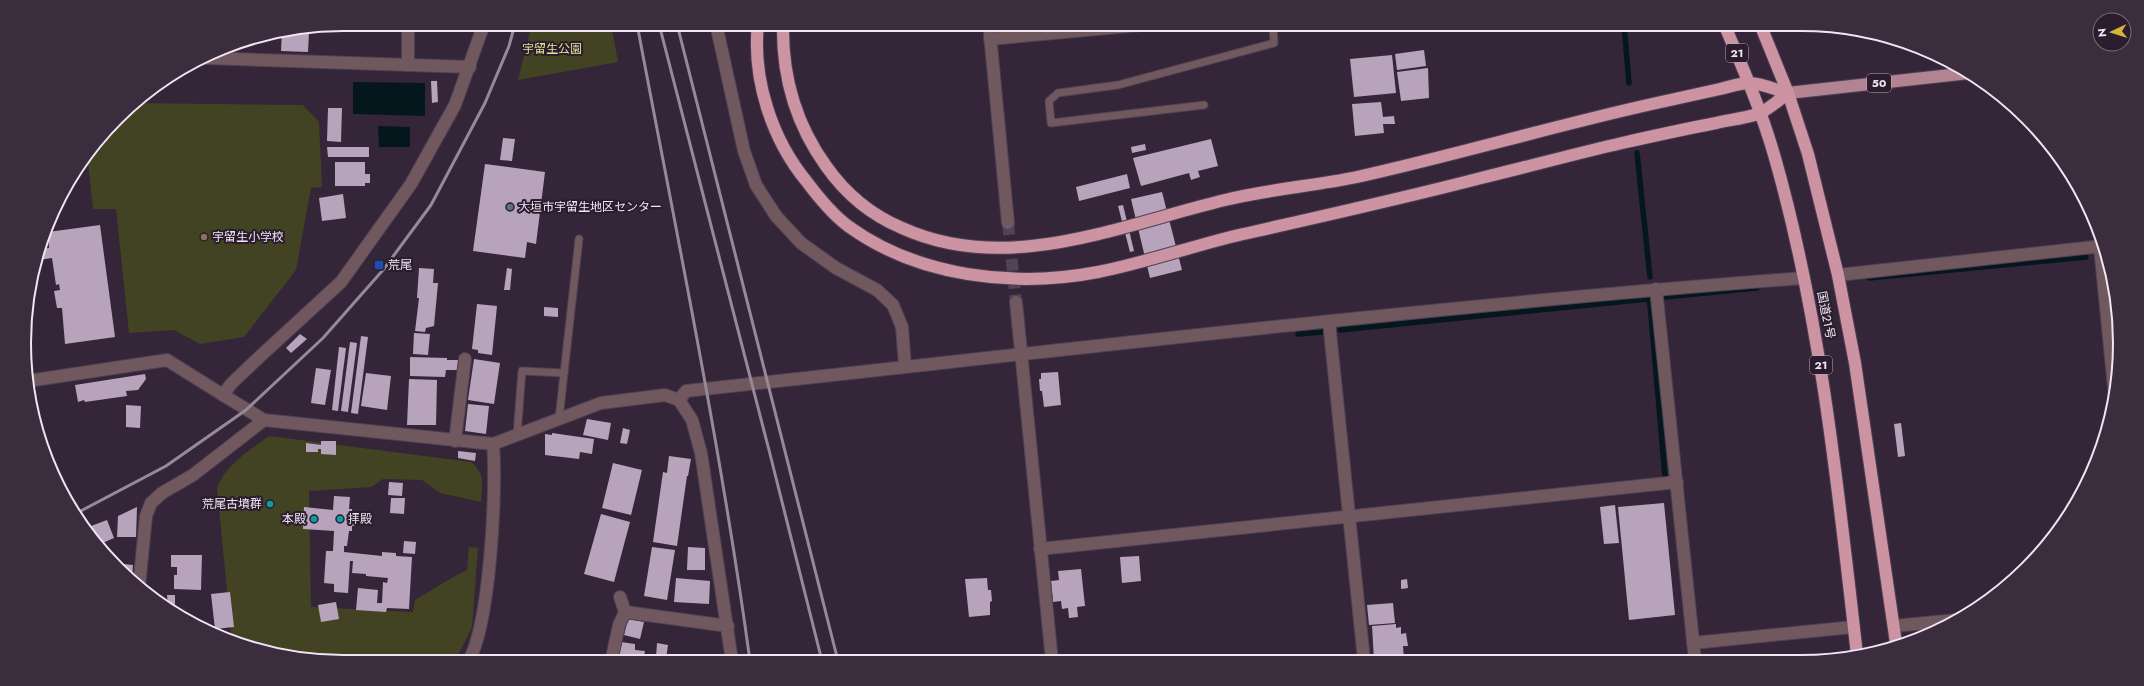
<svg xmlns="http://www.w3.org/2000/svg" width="2144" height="686" viewBox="0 0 2144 686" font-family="Jost,'Noto Sans JP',sans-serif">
<rect width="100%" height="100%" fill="#352539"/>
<g fill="#424322">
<polygon points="532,24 611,24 618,62 518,80"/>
<polygon points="133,103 303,105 319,122 322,187 311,188 296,270 244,337 200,344 174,330 129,333 116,209 93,209 87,154"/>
<path d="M269,436L471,462C486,475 482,484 481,502L440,493L422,480L383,479L371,487L309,491L311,607L413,612L415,600L453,577L467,570L469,547L478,548L472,627L455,662H343L281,656L232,641L217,488C225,465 250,450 269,436Z"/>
</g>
<g fill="#04171d">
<polygon points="353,82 425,83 425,116 353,114"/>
<polygon points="378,126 410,127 410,147 379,147"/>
</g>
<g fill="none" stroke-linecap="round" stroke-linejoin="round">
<g stroke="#04171d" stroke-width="5.5">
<polyline points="1624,24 1629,83"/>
<polyline points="1637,153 1650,277"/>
<polyline points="1869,278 2086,257"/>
<polyline points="1665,297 1757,288"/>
<polyline points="1340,330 1648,299 1650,304 1665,476"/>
<polyline points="1298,334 1323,332"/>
</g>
</g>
<g fill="#b7a4bc">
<polygon points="314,27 314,32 309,32 308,52 281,51 282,30"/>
<polygon points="1424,50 1426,66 1397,70 1395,54"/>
<polygon points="1392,55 1396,93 1354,97 1350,59"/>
<polygon points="1428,68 1429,98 1401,101 1397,72"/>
<polygon points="431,81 437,81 438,102 432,103"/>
<polygon points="1381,102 1383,117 1394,116 1395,124 1383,124 1384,133 1355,136 1352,104"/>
<polygon points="328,108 342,108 341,142 327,141"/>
<polygon points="503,138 515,139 512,161 500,160"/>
<polygon points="1211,139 1218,166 1198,171 1200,177 1191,180 1189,173 1141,186 1133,158"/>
<polygon points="1145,144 1146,150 1132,153 1131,147"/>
<polygon points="327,147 369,147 369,157 328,157"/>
<polygon points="335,162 365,162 365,174 370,174 370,183 365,183 365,186 335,186"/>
<polygon points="485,164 545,172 536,244 527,242 525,258 473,251"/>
<polygon points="1127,174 1130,188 1079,201 1076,187"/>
<polygon points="1162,192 1182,270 1150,278 1131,199"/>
<polygon points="343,194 346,218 322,221 319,198"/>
<polygon points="1123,205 1134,251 1130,252 1118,206"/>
<polygon points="100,225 115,337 65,344 62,308 57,308 54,291 60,290 59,284 56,285 52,258 39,260 43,249 49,248 48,232"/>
<polygon points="419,268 434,269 433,283 438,283 434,326 426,328 425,332 415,331 419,298 417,298"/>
<polygon points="507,268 512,269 510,290 504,290"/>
<polygon points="477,304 497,306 492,355 478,353 478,350 472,349"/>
<polygon points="544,307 558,308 558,317 544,316"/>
<polygon points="414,333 430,334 428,355 413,354"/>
<polygon points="300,334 307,339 291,353 286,348"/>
<polygon points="361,336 368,337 358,414 351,413"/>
<polygon points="350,342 357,343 348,412 341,411"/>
<polygon points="339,347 346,348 338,411 332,410"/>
<polygon points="410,357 447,358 447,360 458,360 458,370 446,370 445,377 410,376"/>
<polygon points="474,359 500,363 494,404 468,400"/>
<polygon points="316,368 331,370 325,405 311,403"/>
<polygon points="1058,372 1061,405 1044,407 1042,391 1040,391 1039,379 1041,379 1041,373"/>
<polygon points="366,373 391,376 387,410 361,406"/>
<polygon points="145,374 146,379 138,390 126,391 127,396 85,402 84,400 78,402 75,385"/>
<polygon points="409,379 437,380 436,425 407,425"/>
<polygon points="468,404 489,406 486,434 465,431"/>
<polygon points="126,405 141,406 140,428 126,427"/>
<polygon points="587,419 611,423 608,440 583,435"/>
<polygon points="1901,423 1905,456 1898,457 1894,424"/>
<polygon points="623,428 630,430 627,444 620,443"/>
<polygon points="552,433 594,439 592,454 580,452 579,459 545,455 545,434 552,435"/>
<polygon points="321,441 336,441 336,455 321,454 321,449 318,449 318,452 306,452 306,443 321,445"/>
<polygon points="458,451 476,453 475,461 458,458"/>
<polygon points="669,456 691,459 688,476 687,476 677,546 653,542 663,472 667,473"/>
<polygon points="613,463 642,470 631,515 602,508"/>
<polygon points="389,482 403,483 402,496 388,495"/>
<polygon points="334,496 350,497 349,509 352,509 352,512 356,512 355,526 352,526 352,531 349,531 347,546 344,546 344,552 382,556 382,552 396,553 396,556 412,557 409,609 387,608 386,612 356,610 358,588 378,590 377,603 382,603 383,582 387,583 388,578 366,576 366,574 352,573 353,561 350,561 348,593 334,592 334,584 324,583 326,551 333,551 334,531 303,529 304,507 333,510"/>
<polygon points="391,498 405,498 404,514 390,513"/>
<polygon points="1664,503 1675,615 1629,620 1618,507"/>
<polygon points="1615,505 1619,543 1604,544 1600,507"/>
<polygon points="137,507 136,537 117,537 118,516"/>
<polygon points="601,514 630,522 614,582 584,574"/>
<polygon points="107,520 114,538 98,545 87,531 92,529 91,526"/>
<polygon points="404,541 416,542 415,554 403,553"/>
<polygon points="652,547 675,550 667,600 644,596"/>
<polygon points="688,547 705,548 705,570 687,570"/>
<polygon points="171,555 202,555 201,590 174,589 174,575 177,575 177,567 171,567"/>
<polygon points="1139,556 1141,581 1122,583 1120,557"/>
<polygon points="123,564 133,565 132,578 128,578 117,569 123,569"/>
<polygon points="1081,569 1085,606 1077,607 1078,617 1069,618 1068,608 1062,609 1061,601 1053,602 1051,581 1059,580 1058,571"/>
<polygon points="676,578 710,581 709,604 674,602"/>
<polygon points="987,578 988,590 991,590 992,601 990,602 990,615 969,617 965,579"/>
<polygon points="1407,579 1408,588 1401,589 1401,580"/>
<polygon points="230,592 234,627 215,629 211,594"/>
<polygon points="167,595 175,595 175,605 168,606"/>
<polygon points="336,602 339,619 321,622 318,605"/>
<polygon points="1393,603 1395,623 1369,625 1367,605"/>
<polygon points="628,619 644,622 640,639 624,635"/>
<polygon points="1396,624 1396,628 1401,627 1401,634 1406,633 1408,646 1403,646 1404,660 1374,660 1372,626"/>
<polygon points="621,642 635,644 635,650 645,651 643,661 614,662 616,650 620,650"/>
<polygon points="657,643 668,645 666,659 656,657"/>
<polygon points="1799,656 1799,659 1777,659 1776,658"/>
</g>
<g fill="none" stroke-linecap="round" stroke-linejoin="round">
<polyline stroke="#514255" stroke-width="12" stroke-dasharray="12 6" stroke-linecap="butt" points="1008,223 1016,302"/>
<defs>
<g id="lane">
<polyline points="1204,105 1051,123 1049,101 1058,93 1118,85 1274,43 1273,24"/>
<polyline points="564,373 579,239"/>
<polyline points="517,435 522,371 564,373 559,419"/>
</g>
<g id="street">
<polyline points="408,24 408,65"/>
<polyline points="716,24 744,151 756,185 776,216 801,243 836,268 877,290 893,305 902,327 905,366"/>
<polyline points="989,24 1008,223"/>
<polyline points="990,39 1152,24"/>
<polyline points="206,58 470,67"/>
<polyline points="2100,247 2115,398"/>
<polyline points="1838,275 2103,246"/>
<polyline points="1656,289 1695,660"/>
<polyline points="1016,302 1052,661"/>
<polyline points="1329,322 1364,660"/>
<polyline points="28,381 167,360 223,395 231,384 254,362 341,282 411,184 455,105 484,24"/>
<path d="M223,395L264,420L493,444L601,403L665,395L679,400L686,391C1058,351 1430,306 1804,278"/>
<polyline points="679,400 692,420 701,453 732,661"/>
<polyline points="455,441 465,359"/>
<polyline points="1040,549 1677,482"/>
<polyline points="139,587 146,516 151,503 162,493 193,475 264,420"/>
<polyline points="625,612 728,626"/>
<polyline points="1894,626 1956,620"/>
<polyline points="1693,643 1853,627"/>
<path d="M468,662C490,626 497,489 493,444"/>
<polyline points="611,662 619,625 625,612 620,597"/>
</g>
<polyline id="primary" points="1788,93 1969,73"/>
<g id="highway">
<path d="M758,24C752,79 772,140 807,182C819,198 832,214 848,226C918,277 1015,288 1098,272C1145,263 1192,246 1239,235C1319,217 1400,199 1481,178C1527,167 1574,154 1622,143C1653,136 1685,129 1716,123C1730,120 1745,118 1758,114C1768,110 1779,100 1788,93C1776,90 1761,83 1749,83C1740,83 1729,87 1720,89C1697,94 1674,99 1652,104C1553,126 1456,155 1357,177C1314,186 1269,189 1225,200C1120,225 1008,276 902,228C871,215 845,193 826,166C795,123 782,77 783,24"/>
<path d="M1724,24C1743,68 1762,112 1775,158C1821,320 1838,488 1857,655"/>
<polyline points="1760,24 1788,93 1808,154 1838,275 1855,363 1896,643"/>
</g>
</defs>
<use href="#lane" stroke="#4f4053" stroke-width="9"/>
<use href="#street" stroke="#4f4053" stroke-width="14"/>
<use href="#primary" stroke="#4f4053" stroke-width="14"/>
<use href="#highway" stroke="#4f4053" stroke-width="14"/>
<use href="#lane" stroke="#70585e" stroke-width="7"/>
<use href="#street" stroke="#70585e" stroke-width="12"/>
<use href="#primary" stroke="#b28390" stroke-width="12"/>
<use href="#highway" stroke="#cc93a3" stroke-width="12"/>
<g stroke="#968999" stroke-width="3">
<path d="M637,24C677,236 721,448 750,661"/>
<polyline points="659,24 770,454 822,661"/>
<polyline points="677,24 838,661"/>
<polyline points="75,514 166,466 246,410 323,338 383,270 431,205 485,103 509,46 515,24"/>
</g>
</g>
<circle fill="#5c6f8a" stroke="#2b1c2e" stroke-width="1.5" cx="510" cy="207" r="4"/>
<circle fill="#8d6e63" stroke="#2b1c2e" stroke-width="1.5" cx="204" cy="237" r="4"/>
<rect fill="#1a4fb4" stroke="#2b1c2e" stroke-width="1.5" x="374" y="260" width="10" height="10" rx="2"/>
<g fill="#0f9aa8" stroke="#2b1c2e" stroke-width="1.5">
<circle cx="270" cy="504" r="4"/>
<circle cx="314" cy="519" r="4"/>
<circle cx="340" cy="519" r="4"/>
</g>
<g text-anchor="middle" stroke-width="4" stroke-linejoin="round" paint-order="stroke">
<g fill="#2b1c2e" stroke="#b5a9b8" stroke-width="1">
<rect x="1726" y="44" width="22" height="18" rx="3"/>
<rect x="1867" y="74" width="24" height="18" rx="3"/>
<rect x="1810" y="356" width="22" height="18" rx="3"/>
</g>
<g font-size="11" font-weight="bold" fill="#f0e6f3">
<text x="1737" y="57">21</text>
<text x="1879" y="87">50</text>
<text x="1821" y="369">21</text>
</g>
<g font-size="12" fill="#dfe293" stroke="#2b1c2e">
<text x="552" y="53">宇留生公園</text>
</g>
<g font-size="12" fill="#f0e6f3" stroke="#2b1c2e" text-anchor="start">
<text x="518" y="211">大垣市宇留生地区センター</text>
<text x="212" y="241">宇留生小学校</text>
<text x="388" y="269">荒尾</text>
<text x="262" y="508" text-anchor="end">荒尾古墳群</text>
<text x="306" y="523" text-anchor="end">本殿</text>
<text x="348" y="523">拝殿</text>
</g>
<g font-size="12" fill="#f0e6f3" stroke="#2b1c2e">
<text transform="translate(1826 315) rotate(79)" y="4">国道21号</text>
</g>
</g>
<path d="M0 0H2144V686H0ZM343 31H1801A312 312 0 0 1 2113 343V343A312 312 0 0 1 1801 655H343A312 312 0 0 1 31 343V343A312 312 0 0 1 343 31Z" fill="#3b2c3e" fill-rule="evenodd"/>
<path fill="none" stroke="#f0e6f3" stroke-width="2" d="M343 31H1801A312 312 0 0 1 2113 343V343A312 312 0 0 1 1801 655H343A312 312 0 0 1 31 343V343A312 312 0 0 1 343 31Z"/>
<g transform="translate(2112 32) rotate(266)"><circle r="19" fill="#2b1c2e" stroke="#7a6d7d"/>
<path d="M0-3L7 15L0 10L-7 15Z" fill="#d5b535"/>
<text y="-6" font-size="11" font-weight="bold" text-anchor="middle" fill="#f0e6f3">N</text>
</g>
</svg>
